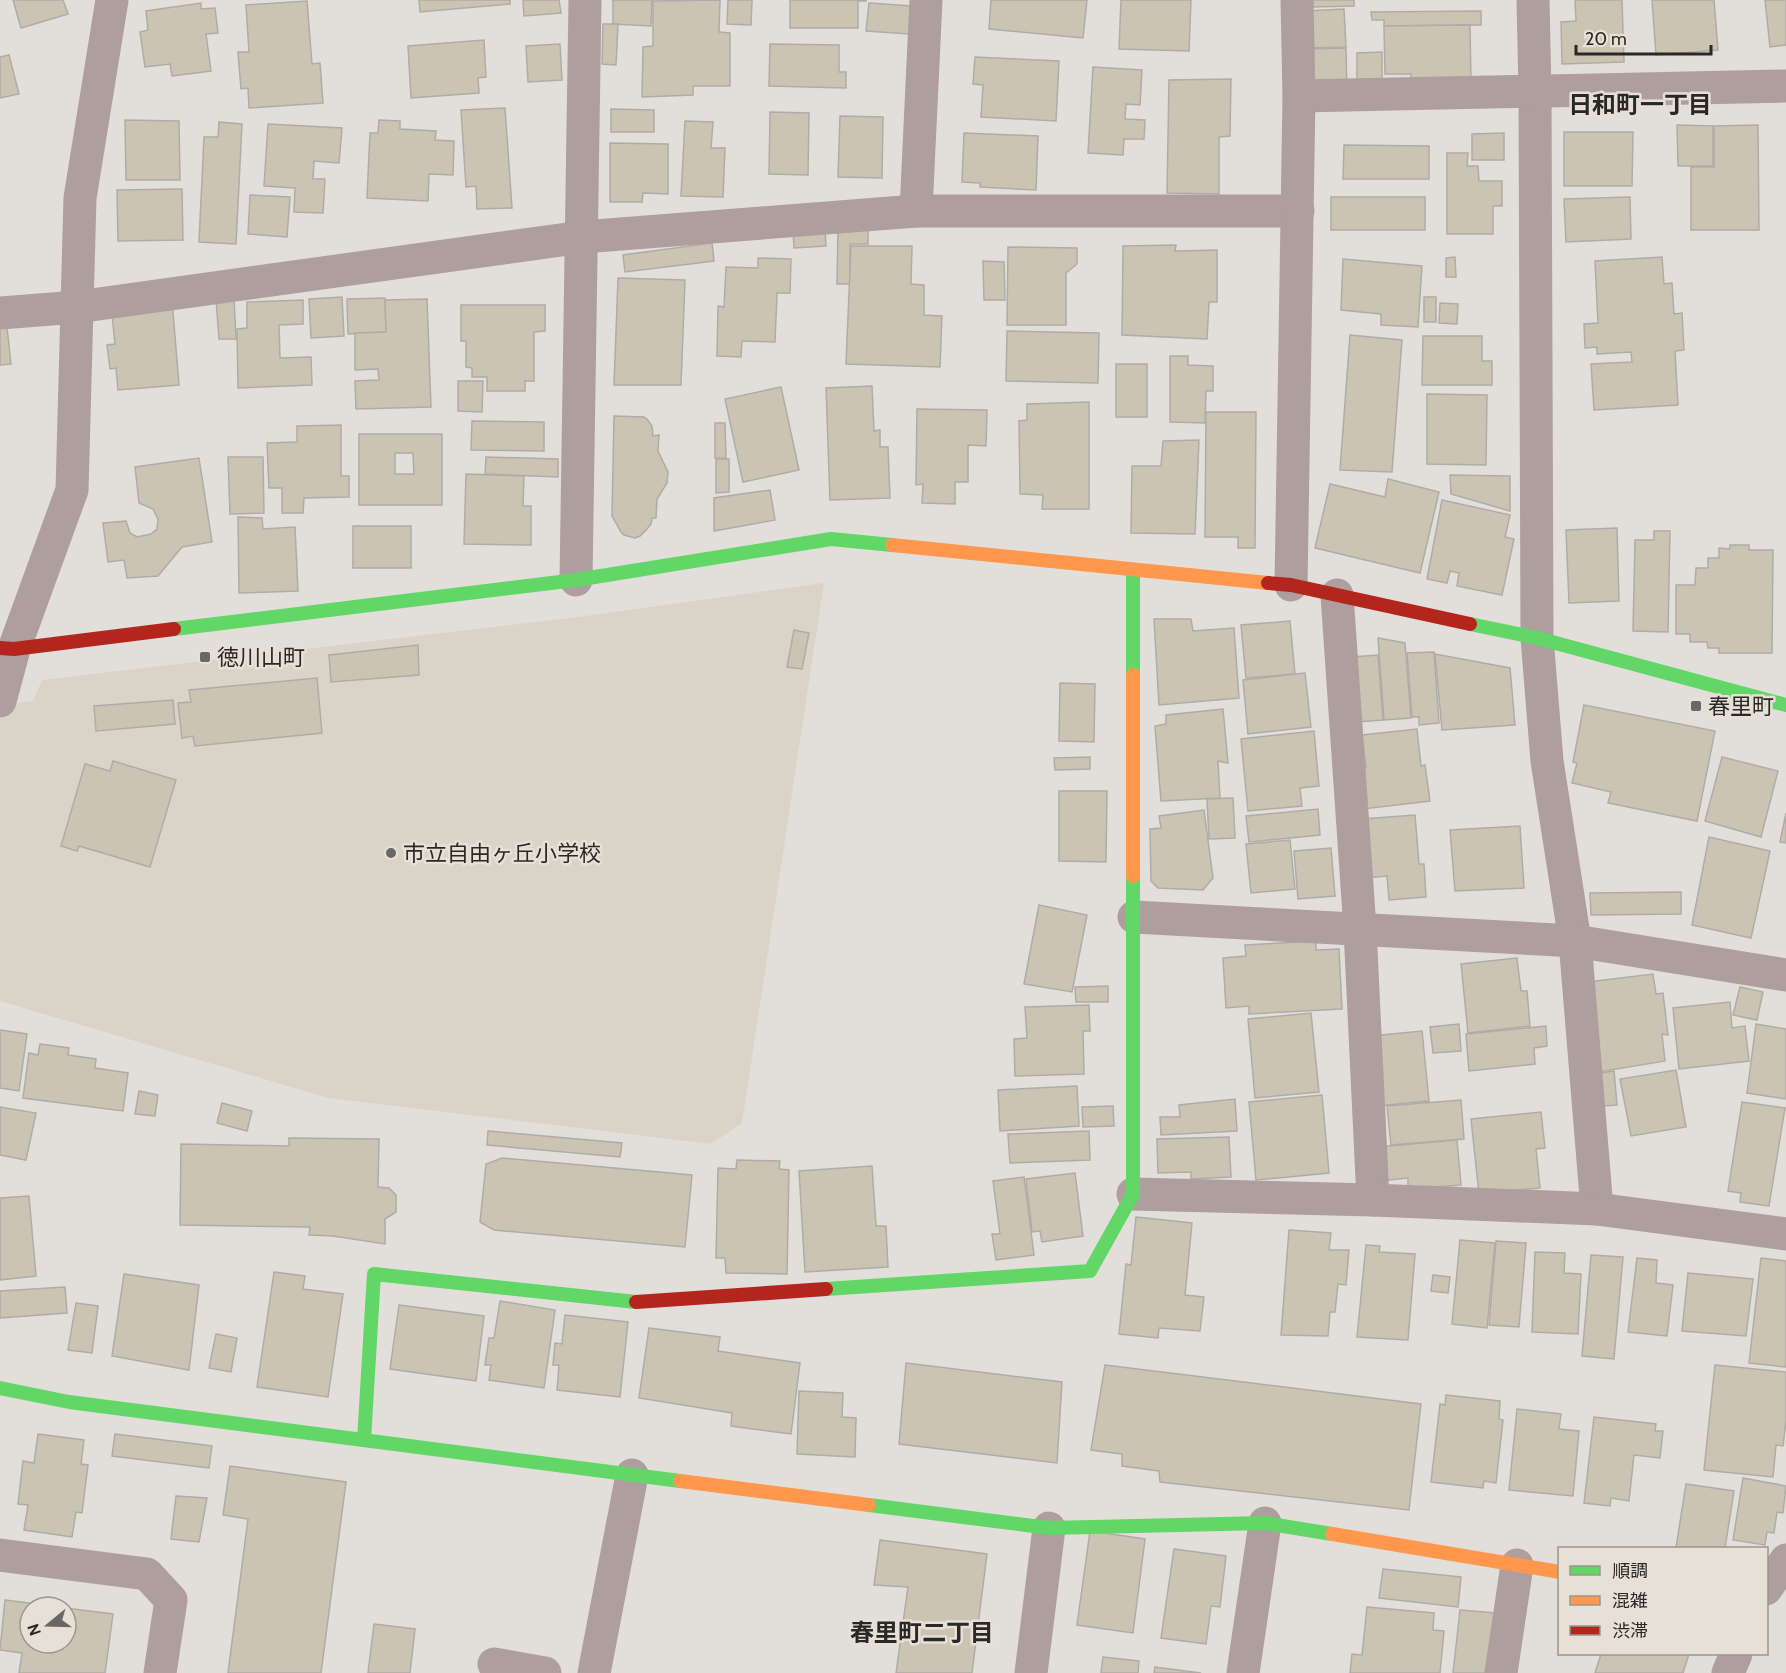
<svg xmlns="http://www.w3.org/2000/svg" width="1786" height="1673" viewBox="0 0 1786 1673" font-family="Cabin,'Noto Sans JP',sans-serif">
<rect width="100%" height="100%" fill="#e2dfda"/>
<polygon fill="#dad4c8" points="824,583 742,1123 711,1144 328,1098 0,1001 0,705 33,701 42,680 578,617"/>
<g fill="#ccc4b2" stroke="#afaca8" stroke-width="1.5" fill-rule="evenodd">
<polygon points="13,0 63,0 68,14 21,28"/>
<polygon points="419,0 510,0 510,4 420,12"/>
<polygon points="523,0 559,0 561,13 524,16"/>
<polygon points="613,0 652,0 651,26 613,24"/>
<polygon points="720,0 719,32 730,33 730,86 693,86 693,95 642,97 643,47 653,46 653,1"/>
<polygon points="728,0 752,0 751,25 727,24"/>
<polygon points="790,0 866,0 866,1 858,1 858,28 790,28"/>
<polygon points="991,0 1087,0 1083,38 989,29"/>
<polygon points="1121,0 1191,0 1189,51 1119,49"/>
<polygon points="1313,0 1354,0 1354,6 1313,7"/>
<polygon points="1575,0 1622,0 1624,62 1562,64 1561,22 1576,21"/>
<polygon points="1652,0 1714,0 1718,50 1656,55"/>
<polygon points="1765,0 1786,0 1786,45 1770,47"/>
<polygon points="307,1 312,64 320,63 323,103 249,108 248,88 241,89 238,52 249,52 246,5"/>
<polygon points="201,3 201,9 215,8 218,33 206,34 211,71 172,76 170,64 145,67 140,32 148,30 146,11"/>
<polygon points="869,3 911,6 909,34 866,31"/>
<polygon points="1344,9 1346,47 1307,48 1305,11"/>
<polygon points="1481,11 1481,25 1470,25 1384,26 1384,20 1372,20 1371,12"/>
<polygon points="603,24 618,24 616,65 602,64"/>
<polygon points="1470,25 1471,81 1411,81 1411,74 1385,74 1384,26"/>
<polygon points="484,40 486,77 478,78 479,93 411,98 408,46"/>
<polygon points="560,44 562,80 528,82 526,46"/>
<polygon points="770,44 839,45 839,72 846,72 846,88 769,86"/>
<polygon points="1346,48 1347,94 1308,86 1306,49"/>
<polygon points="1382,52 1382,85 1357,86 1357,53"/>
<polygon points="9,55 19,94 0,98 0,57"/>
<polygon points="975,57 1059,61 1056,121 981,117 983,85 973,84"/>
<polygon points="1093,67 1142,70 1140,105 1126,104 1125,119 1145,120 1144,139 1124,139 1123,155 1088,153"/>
<polygon points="1231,79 1230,136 1219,137 1219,194 1167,193 1169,80"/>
<polygon points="505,108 512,208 477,209 476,186 466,187 461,110"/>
<polygon points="611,109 654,110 654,132 611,132"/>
<polygon points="770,112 809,113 808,175 769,174"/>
<polygon points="840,116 883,117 882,178 838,177"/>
<polygon points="125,120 179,121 180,180 126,180"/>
<polygon points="379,120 400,121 400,129 436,131 435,140 454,141 453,175 429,174 428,201 367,198 370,133 378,133"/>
<polygon points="685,121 713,122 711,148 725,148 723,197 681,196"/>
<polygon points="219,122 242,124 236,244 199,242 204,137 218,137"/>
<polygon points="268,124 342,128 339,163 314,161 313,179 325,179 323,213 294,212 295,188 264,186"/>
<polygon points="1677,125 1713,126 1713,166 1678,166"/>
<polygon points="1758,125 1759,230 1691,230 1691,167 1714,167 1714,126"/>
<polygon points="1564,132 1633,132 1632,186 1564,186"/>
<polygon points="964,133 1038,136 1036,190 980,187 980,183 962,182"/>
<polygon points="1504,133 1504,160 1472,160 1472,134"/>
<polygon points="610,143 668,144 668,194 643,193 642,202 610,202"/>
<polygon points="1344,145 1429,146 1429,179 1343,179"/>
<polygon points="1447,153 1468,153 1467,166 1478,166 1479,181 1502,181 1502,206 1493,206 1493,234 1447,234"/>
<polygon points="182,189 183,240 118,241 117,190"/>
<polygon points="250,195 290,197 287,237 248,234"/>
<rect x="1331" y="197" width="94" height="33"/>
<polygon points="1630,197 1631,239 1566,242 1564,199"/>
<polygon points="838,228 868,228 868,244 850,244 850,284 837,284"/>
<polygon points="825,229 826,246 794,248 793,231"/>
<polygon points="712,243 714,261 625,272 623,255"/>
<polygon points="1176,245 1175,251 1217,250 1217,302 1209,302 1207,339 1122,335 1123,246"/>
<polygon points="851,246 912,246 911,284 924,285 924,315 942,316 940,367 846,364"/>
<polygon points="1008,247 1077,248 1077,264 1066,273 1066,325 1007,325"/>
<polygon points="1455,257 1456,277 1446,277 1446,258"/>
<polygon points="1662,257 1664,284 1672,283 1674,314 1682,313 1684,350 1675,351 1678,405 1594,410 1591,364 1632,362 1631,352 1597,354 1597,347 1585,348 1584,324 1598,323 1595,261"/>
<polygon points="758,258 791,259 790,293 777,293 775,342 742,341 741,357 717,356 718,306 724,307 726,267 758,268"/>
<polygon points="1343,259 1422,266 1418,327 1381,325 1381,314 1341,310"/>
<polygon points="983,261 1004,262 1005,300 984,300"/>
<polygon points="618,278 685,280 681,385 614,385"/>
<polygon points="342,297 344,336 311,338 309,299"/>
<rect x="1424" y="297" width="12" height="25"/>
<polygon points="234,298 236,339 219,339 216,299"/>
<polygon points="385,298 386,332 348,334 347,299"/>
<polygon points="427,299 431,407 356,409 355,381 379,380 378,369 355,370 355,333 386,332 385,300"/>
<polygon points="172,300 179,385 118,390 116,368 110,369 107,345 115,344 111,306"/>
<polygon points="303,300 303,324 279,325 280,358 311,357 312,385 238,388 237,329 247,328 247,302"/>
<polygon points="1440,303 1458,304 1457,324 1439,323"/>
<polygon points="461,305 545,305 545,331 534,332 534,381 525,381 525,391 487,391 487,377 472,377 472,368 466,367 466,341 461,341"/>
<polygon points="6,318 11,364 0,365 0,319"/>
<polygon points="1007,331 1099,333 1098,383 1006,381"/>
<polygon points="1350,335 1402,340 1392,472 1340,470"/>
<polygon points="1423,336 1482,336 1482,361 1492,361 1492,385 1422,385"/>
<polygon points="1170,356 1188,356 1188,365 1213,366 1213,391 1206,391 1205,423 1170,422"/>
<rect x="1116" y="364" width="31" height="53"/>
<polygon points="458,381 483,381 482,412 458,411"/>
<polygon points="872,386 874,431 880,430 880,447 888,447 890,498 830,500 826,388"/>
<polygon points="781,387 799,470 743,482 725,399"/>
<polygon points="1427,394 1487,395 1486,465 1427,464"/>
<polygon points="1089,402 1089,509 1042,509 1043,495 1020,494 1019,421 1027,420 1027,404"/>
<polygon points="917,409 987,410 986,446 968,445 968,482 955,482 955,504 922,503 923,484 916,485"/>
<polygon points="1206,412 1256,412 1255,548 1238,548 1238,537 1205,537"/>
<polygon points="614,416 644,417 647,419 652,426 653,436 659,435 658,451 668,472 667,483 657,499 656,518 652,518 651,524 647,529 640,536 635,538 624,535 621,532 612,516"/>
<polygon points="472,421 544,422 544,451 471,450"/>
<polygon points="715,423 725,423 726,458 715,458"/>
<polygon points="341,425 341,476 349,476 349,497 304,498 303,513 282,513 282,488 269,488 267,443 297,442 297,426"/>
<path d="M359,434H442V505H359ZM395,453H413L414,474H395Z"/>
<polygon points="1199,440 1195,534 1131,533 1132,466 1161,466 1163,441"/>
<polygon points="228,457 263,457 264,513 230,514"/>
<polygon points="486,457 558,459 558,477 485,474"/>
<polygon points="199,458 212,542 182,547 158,576 127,578 124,560 108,562 103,523 126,521 130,533 137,537 151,534 157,529 158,519 153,509 139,503 135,467"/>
<polygon points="716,459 729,459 729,492 716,493"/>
<polygon points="466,474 524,476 523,506 531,506 531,545 464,544"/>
<polygon points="1450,475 1510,476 1510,511 1451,494"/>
<polygon points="1388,479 1439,492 1420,573 1315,548 1330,484 1385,497"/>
<polygon points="770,490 775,520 714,531 714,498"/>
<polygon points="1442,500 1510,515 1505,537 1514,539 1502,595 1457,586 1459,573 1450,571 1447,583 1427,579"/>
<polygon points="238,517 262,518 263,529 295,527 298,591 239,593"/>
<rect x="353" y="526" width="58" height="42"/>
<polygon points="1617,528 1619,601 1569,603 1566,530"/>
<polygon points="1654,531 1670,531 1668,632 1633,631 1635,540 1654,540"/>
<polygon points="1730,545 1749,545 1749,550 1773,550 1772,653 1719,653 1719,648 1708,648 1707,642 1690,642 1690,634 1676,634 1676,585 1695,585 1696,568 1708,568 1708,558 1719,558 1719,548 1730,549"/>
<polygon points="1154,619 1191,619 1193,631 1234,628 1239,698 1159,705"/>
<polygon points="1290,621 1295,674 1246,678 1241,625"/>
<polygon points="794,630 809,633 802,669 787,667"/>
<polygon points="1378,638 1405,643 1411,718 1384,720"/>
<polygon points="418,645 419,675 331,682 329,655"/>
<polygon points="1434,652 1439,723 1419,725 1419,717 1412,717 1407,653"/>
<polygon points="1435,654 1510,668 1515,725 1442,730"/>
<polygon points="1378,655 1383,720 1357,722 1352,657"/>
<polygon points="1305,673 1311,727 1248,734 1243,680"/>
<polygon points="317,678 322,733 195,746 193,736 182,738 178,703 191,702 189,690"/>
<polygon points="1060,683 1095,684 1094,742 1059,741"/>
<polygon points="173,700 175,724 96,731 94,706"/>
<polygon points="1584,705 1715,731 1697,821 1608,803 1611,792 1572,783 1577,763 1573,762"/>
<polygon points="1223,709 1228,763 1218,761 1220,798 1161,801 1155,726 1166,724 1166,715"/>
<polygon points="1417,729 1421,766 1425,765 1430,801 1363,809 1359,767 1366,767 1362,735"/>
<polygon points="1314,731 1319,786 1300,788 1302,806 1248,811 1241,739"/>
<polygon points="1090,757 1090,769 1055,770 1054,758"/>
<polygon points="1722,757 1778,771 1761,837 1705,821"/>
<polygon points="113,761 176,780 150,867 79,846 77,851 61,846 85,764 110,771"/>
<polygon points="1059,791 1107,791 1106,862 1059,861"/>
<polygon points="1233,798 1235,838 1209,839 1207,799"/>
<polygon points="1318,809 1320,835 1249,842 1246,816"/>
<polygon points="1204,810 1213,878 1203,890 1158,888 1151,881 1150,829 1161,828 1159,816"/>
<polygon points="1786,813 1786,843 1780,842"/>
<polygon points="1415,815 1419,864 1424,864 1426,897 1389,900 1387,876 1367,878 1362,819"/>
<polygon points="1520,826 1524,888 1455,891 1450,830"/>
<polygon points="1709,837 1770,851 1751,938 1692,925"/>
<polygon points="1290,840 1295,889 1251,893 1246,844"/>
<polygon points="1331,848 1335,896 1298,899 1294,851"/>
<polygon points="1681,892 1681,914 1591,915 1590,893"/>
<polygon points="1039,905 1087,915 1072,992 1024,984"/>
<polygon points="1316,941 1316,950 1339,949 1342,1009 1249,1014 1249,1006 1226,1008 1223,958 1246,956 1245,945"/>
<polygon points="1517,958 1521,991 1527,991 1530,1026 1468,1033 1461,964"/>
<polygon points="1653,974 1656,994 1663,993 1668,1035 1662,1034 1665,1061 1599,1072 1588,982"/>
<polygon points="1108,986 1108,1002 1076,1002 1075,987"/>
<polygon points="1740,987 1763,992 1757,1020 1733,1015"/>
<polygon points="1730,1002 1732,1028 1745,1026 1749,1061 1679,1069 1673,1008"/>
<polygon points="1089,1005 1090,1031 1083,1031 1084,1074 1015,1076 1014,1039 1027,1038 1025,1007"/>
<polygon points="1311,1013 1319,1092 1255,1098 1248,1019"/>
<polygon points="1459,1024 1461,1051 1433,1053 1430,1027"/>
<polygon points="1756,1024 1786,1029 1786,1099 1747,1093"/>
<polygon points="1546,1026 1547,1046 1534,1048 1535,1064 1469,1071 1466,1034"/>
<polygon points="0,1030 27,1034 19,1091 0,1088"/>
<polygon points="1422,1031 1429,1101 1377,1106 1371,1036"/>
<polygon points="40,1044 69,1048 68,1055 96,1059 95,1068 128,1073 123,1111 23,1098 29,1053 38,1055"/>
<polygon points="1676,1070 1686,1127 1631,1136 1620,1079"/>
<polygon points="1614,1071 1617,1105 1603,1106 1601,1073"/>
<polygon points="1077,1086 1079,1126 1000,1131 998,1090"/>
<polygon points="139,1091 158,1095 155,1116 135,1114"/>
<polygon points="1322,1095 1329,1173 1256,1180 1249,1102"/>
<polygon points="1235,1099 1237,1131 1161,1135 1160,1117 1180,1117 1179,1105"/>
<polygon points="1461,1100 1464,1139 1391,1145 1387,1106"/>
<polygon points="1742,1102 1785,1108 1769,1206 1740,1202 1741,1193 1728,1191"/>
<polygon points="222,1103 252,1111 247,1131 217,1123"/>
<polygon points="1113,1106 1114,1126 1083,1127 1082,1107"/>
<polygon points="0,1107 36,1113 26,1160 0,1155"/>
<polygon points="1541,1112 1545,1148 1536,1149 1540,1188 1479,1194 1471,1119"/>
<polygon points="488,1131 622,1143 620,1157 487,1145"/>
<polygon points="1089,1131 1090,1160 1010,1163 1008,1134"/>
<polygon points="1229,1137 1231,1177 1191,1179 1191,1172 1158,1173 1157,1139"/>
<polygon points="289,1138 379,1139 378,1187 389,1188 396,1195 396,1212 385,1219 385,1244 333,1236 309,1235 310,1227 180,1225 181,1144 289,1146"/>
<polygon points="1457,1140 1461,1185 1408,1189 1408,1178 1380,1181 1378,1147"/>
<polygon points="502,1158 692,1175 685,1247 494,1230 480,1222 486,1164"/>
<polygon points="737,1160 780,1161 779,1169 789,1170 787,1274 726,1273 725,1258 716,1258 718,1168 736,1169"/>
<polygon points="872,1166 876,1226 886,1226 888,1267 805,1272 799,1171"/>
<polygon points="1075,1173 1083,1236 1042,1242 1040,1231 1032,1232 1026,1179"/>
<polygon points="1024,1177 1034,1255 996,1260 992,1234 1000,1234 993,1181"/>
<polygon points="29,1196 36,1276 0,1280 0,1198"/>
<polygon points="1136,1217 1192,1223 1185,1295 1204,1297 1200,1331 1159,1328 1158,1338 1119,1334 1126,1264 1131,1265"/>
<polygon points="1289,1230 1331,1233 1329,1250 1349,1250 1346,1285 1338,1284 1335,1312 1330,1312 1328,1336 1281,1335"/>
<polygon points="1460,1240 1495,1243 1487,1328 1452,1324"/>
<polygon points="1496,1241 1526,1243 1519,1327 1489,1325"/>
<polygon points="1366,1245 1380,1246 1379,1252 1415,1254 1408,1340 1357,1337"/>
<polygon points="1535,1252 1565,1253 1564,1273 1581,1274 1578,1334 1532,1332"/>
<polygon points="1591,1255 1623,1257 1614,1359 1582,1356"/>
<polygon points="1637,1258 1657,1260 1656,1283 1673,1285 1667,1336 1628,1332"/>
<polygon points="1761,1258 1786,1261 1786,1367 1749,1363"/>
<polygon points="274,1272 305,1276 303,1289 343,1294 328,1397 257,1387"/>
<polygon points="1688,1273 1753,1279 1746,1336 1682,1331"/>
<polygon points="124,1274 199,1285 189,1370 112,1356"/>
<polygon points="1433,1275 1450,1277 1448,1293 1431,1291"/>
<polygon points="65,1287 67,1313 0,1318 0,1291"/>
<polygon points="500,1301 555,1310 544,1388 489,1380 491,1365 485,1365 489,1338 494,1338"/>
<polygon points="76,1303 98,1306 92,1353 68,1350"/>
<polygon points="399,1305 484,1316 476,1381 390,1369"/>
<polygon points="565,1315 628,1322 620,1397 557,1390 559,1365 553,1365 555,1343 562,1344"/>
<polygon points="649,1328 720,1337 718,1351 800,1363 791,1434 731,1426 732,1413 639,1398"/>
<polygon points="216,1334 237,1338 231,1372 209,1368"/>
<polygon points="906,1363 1062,1382 1057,1463 899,1444"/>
<polygon points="1105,1365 1421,1404 1409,1510 1160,1482 1159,1471 1122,1466 1122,1454 1091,1450"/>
<polygon points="1715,1365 1786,1372 1786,1421 1783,1446 1776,1445 1773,1477 1704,1470"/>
<polygon points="799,1391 843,1393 842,1417 856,1418 855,1457 797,1454"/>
<polygon points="1446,1395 1500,1401 1499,1419 1503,1420 1496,1483 1484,1481 1483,1488 1431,1482 1440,1404 1445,1405"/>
<polygon points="1517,1409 1561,1414 1559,1429 1579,1431 1573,1496 1509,1490"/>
<polygon points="1594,1417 1656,1424 1655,1431 1663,1431 1660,1458 1634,1455 1629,1501 1611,1498 1610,1506 1584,1503"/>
<polygon points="38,1434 84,1440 81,1464 88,1465 82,1513 76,1512 72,1537 24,1530 28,1505 18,1504 23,1461 34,1463"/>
<polygon points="115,1434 212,1446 209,1468 112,1456"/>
<polygon points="230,1466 346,1482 321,1673 228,1673 248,1519 223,1515"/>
<polygon points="1743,1478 1786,1486 1783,1513 1777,1512 1774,1533 1767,1532 1765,1545 1733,1540"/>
<polygon points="1686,1484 1734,1491 1725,1548 1676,1548"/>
<polygon points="176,1496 207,1498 199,1542 171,1539"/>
<polygon points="1090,1531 1145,1539 1133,1633 1077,1625"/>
<polygon points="880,1540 987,1554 972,1673 896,1673 908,1587 874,1585"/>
<polygon points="1174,1549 1226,1556 1220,1607 1211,1606 1206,1644 1161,1638"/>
<polygon points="1383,1569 1461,1577 1458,1607 1379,1598"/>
<polygon points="5,1600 61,1607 30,1607 30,1643 66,1643 66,1608 113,1614 105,1673 19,1673 22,1653 0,1650"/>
<polygon points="1367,1607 1434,1613 1433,1630 1444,1631 1440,1673 1350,1673 1352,1654 1362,1655"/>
<polygon points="1460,1610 1496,1613 1490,1673 1453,1673"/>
<polygon points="374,1624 415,1629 410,1673 368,1673"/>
<polygon points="1601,1654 1689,1654 1683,1673 1595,1673"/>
<polygon points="1103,1657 1139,1661 1138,1673 1101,1673"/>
<polygon points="1155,1667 1201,1673 1154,1673"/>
</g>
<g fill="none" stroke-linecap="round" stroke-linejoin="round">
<g stroke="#af9e9e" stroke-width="33">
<polyline points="1533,0 1535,92 1537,638 1547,761 1575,941 1597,1209"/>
<polyline points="1299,96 1786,86"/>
<polyline points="916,211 926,0"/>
<polyline points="0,313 77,307 582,237 916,211 1298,211"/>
<polyline points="576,580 585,0"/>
<polyline points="1291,585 1299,96 1297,0"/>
<polyline points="1337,595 1360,929 1373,1200"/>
<polyline points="0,701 14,649 72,490 80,198 112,0"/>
<polyline points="1134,917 1575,941 1786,975"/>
<polyline points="1133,1194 1373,1200 1597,1209 1786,1234"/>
<polyline points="0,1555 147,1574 171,1600 160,1673"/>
<polyline points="1766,1589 1786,1560"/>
<polyline points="494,1664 545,1673"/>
<polyline points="594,1673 632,1475"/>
<polyline points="1031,1673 1049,1528"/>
<polyline points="1243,1673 1265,1523"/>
<polyline points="1501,1673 1517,1565"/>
<polyline points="1728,1673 1736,1654"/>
</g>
<g stroke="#63d668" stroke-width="14">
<polyline points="1133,571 1133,675"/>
<polyline points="1470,624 1537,638 1786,705"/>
<polyline points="174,629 576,580 831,539 892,545"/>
<polyline points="826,1289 1090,1271 1133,1194 1133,876"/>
<polyline points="0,1388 69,1402 680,1481"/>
<polyline points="364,1440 374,1274 636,1302"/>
<polyline points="869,1505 1049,1528 1265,1523 1332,1534"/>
</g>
<g stroke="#ff974d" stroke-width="14">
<polyline points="892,545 1268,583"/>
<polyline points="1133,675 1133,876"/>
<polyline points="680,1481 869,1505"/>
<polyline points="1332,1534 1560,1572"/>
</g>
<g stroke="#b3261e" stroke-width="14">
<polyline points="1268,583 1291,585 1470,624"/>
<polyline points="0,648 14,649 174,629"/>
<polyline points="636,1302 826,1289"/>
</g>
</g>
<g fill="#6a6864" stroke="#e6e0d6" stroke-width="2">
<rect x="199" y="651" width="12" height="12" rx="3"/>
<rect x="1690" y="700" width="12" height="12" rx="3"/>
<circle cx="391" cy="853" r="6"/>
</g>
<g text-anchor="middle" stroke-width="5" stroke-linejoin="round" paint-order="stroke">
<g font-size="22" fill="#2a2824" stroke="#e6e0d6" text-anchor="start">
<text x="217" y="665">徳川山町</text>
<text x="1708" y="714">春里町</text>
<text x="403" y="861">市立自由ヶ丘小学校</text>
</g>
<g font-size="24" font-weight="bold" fill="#2a2824" stroke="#e6e0d6">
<text x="1640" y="113">日和町一丁目</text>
<text x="922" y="1641">春里町二丁目</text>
</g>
</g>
<rect x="1558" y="1547" width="210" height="108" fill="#e6e0d6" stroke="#9b968f" stroke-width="1.5"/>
<rect x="1570" y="1566" width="30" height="9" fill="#63d668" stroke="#9b968f" stroke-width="1.5"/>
<text x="1612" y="1577" font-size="18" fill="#2a2824">順調</text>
<rect x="1570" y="1596" width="30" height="9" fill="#ff974d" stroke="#9b968f" stroke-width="1.5"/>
<text x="1612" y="1607" font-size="18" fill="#2a2824">混雑</text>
<rect x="1570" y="1626" width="30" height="9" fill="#b3261e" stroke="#9b968f" stroke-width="1.5"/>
<text x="1612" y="1637" font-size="18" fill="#2a2824">渋滞</text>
<g transform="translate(48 1625) rotate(251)"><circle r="28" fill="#e6e0d6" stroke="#9b968f" stroke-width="1.5"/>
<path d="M0-4.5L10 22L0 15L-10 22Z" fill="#6a6864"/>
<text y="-9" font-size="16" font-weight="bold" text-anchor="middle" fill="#2a2824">N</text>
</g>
<path d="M1576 45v9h135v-9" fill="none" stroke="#2a2824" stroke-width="3"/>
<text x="1585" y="45" font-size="18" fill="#2a2824" stroke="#e6e0d6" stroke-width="4.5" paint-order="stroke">20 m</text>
</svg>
